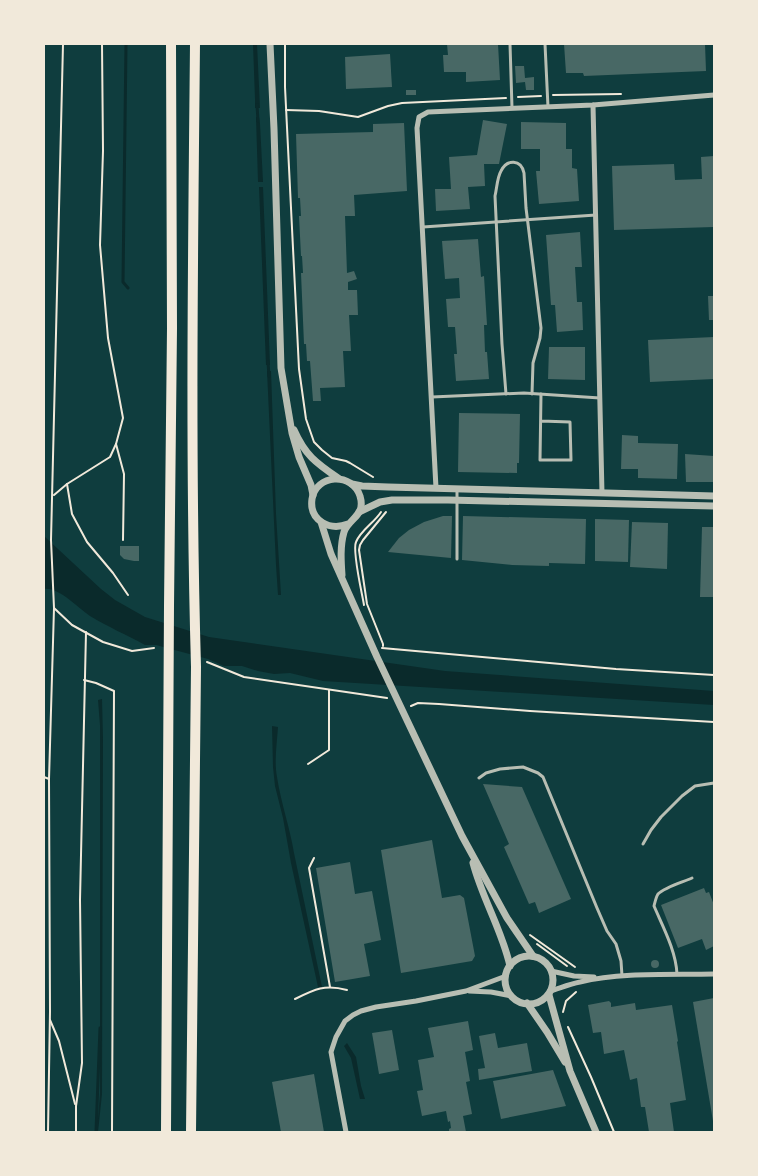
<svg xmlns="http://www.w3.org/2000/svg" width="758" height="1176" viewBox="0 0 758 1176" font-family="Figtree,sans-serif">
<rect width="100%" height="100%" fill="#0f3d3e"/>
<g fill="#0a2a2b">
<polygon points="253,44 257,44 260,108 255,108 255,99"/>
<polygon points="256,117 259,117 260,124 263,182 258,182"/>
<polygon points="259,187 263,187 270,365 266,365"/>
<polygon points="267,371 271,371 276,514 281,595 278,595 276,565"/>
<path d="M44,536L101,589L115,600L145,617L209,637L445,671L714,691V705L323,681L290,673L274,674L258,671L242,666H224L208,659L156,645H145C127,635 108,627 90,616C78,608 59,587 44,589Z"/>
<polygon points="102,699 103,738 102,1094 98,1132 97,1132 100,1093 100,725 98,700"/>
<path d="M272,726L278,727C277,743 274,761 277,777C281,803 290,828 294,853L322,987H318L291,863L283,818L275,786L273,767Z"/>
<polygon points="347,1043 356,1057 361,1086 365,1099 360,1099 351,1058 344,1046"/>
</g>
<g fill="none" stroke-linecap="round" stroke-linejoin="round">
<g stroke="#0a2a2b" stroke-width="3">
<polyline points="126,44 123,282 128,288"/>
<polyline points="257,105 258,121"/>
<polyline points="268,362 269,376"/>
<polyline points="96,1132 100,1028"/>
</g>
</g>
<g fill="#486865">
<polygon points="447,44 498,44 500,80 466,82 466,72 444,72 443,55 448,55"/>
<polygon points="564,44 705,44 706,71 584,76 583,73 566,73"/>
<polygon points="390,54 392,87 346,89 345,57"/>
<polygon points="515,66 524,66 525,78 534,77 534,90 526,90 525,82 516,83"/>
<rect x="406" y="90" width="10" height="5"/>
<polygon points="483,120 507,124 499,164 484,164 485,186 468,187 470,209 436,211 435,189 451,189 449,157 477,155"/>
<polygon points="521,122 566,123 566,149 572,149 572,168 577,169 579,201 539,204 536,171 540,171 540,149 521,149"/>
<polygon points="404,123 407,191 354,195 355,216 345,216 347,273 354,271 357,279 348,282 348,290 357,290 358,315 349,315 351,351 343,351 345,387 320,388 321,401 313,401 310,361 307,361 306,344 304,344 301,273 303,273 302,256 301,256 299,216 301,216 300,198 298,198 296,134 373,132 373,124"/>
<polygon points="714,156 714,227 614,230 612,166 674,164 675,180 702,179 701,157"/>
<polygon points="580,232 582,267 575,267 577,302 582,302 583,330 557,332 555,305 551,305 546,235"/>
<polygon points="478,239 481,277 484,276 487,325 484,325 485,352 487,352 489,379 456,381 454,354 457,354 455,327 448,327 446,299 460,298 459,278 445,279 442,241"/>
<polygon points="708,296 714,296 714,320 709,320"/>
<polygon points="714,337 714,379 650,382 648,340"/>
<polygon points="549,347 585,347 585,380 548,379"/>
<polygon points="459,413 520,414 519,463 517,463 517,473 458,472"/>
<polygon points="622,435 638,436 638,443 678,444 677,479 638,478 638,469 621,469"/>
<polygon points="685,454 714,456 714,482 686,482"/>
<polygon points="443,516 452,516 451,558 388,552 399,538 409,530 424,522"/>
<polygon points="463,516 586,519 585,564 549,563 549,566 512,565 462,560"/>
<polygon points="595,519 629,520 628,562 595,561"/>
<polygon points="632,522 668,523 667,569 630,567"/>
<polygon points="702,527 714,527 714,597 700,597"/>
<polygon points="120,546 139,546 139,561 134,561 124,559 120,555"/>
<polygon points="483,784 522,787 571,899 539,913 535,902 529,904 504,847 509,844"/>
<polygon points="432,840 442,898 460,895 464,898 475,956 472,961 401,973 381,850"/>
<polygon points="350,862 355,894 372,891 381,940 364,944 370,976 335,982 316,868"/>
<polygon points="704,888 706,893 709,892 714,905 714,946 706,950 702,939 678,948 661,905"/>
<circle cx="655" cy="964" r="4"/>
<polygon points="714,998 714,1121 713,1121 693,1002"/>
<polygon points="609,1001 611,1003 611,1007 635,1003 636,1010 672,1005 678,1041 677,1042 686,1100 670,1103 674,1132 649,1132 645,1107 641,1107 637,1078 630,1080 624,1050 604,1054 601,1032 593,1033 588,1005"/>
<polygon points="468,1021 473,1050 465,1052 470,1081 466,1082 472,1114 463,1116 466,1132 449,1132 449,1129 451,1128 450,1121 448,1122 446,1111 422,1116 417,1091 423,1090 418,1060 434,1057 428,1028"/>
<polygon points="392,1030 399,1070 379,1074 372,1033"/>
<polygon points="495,1033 498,1048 527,1043 532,1071 479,1080 478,1069 485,1068 479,1036"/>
<polygon points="553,1070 566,1106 501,1119 493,1081"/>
<polygon points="314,1074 324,1132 281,1132 272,1082"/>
</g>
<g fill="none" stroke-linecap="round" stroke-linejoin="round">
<g stroke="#f1e9da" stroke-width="2">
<polyline points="285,44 285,87 299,369 306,419 314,442 322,450 332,458 346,461 350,463 373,477"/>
<polyline points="553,95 621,94"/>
<polyline points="518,97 541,96"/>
<polyline points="286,110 319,111 358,117 388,106 402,103 506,98"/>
<polyline points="116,444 124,474 123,540"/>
<polyline points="67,484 72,514 87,542 113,573 128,595"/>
<polyline points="54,495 67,484 110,457 116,444 123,418 108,338 100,245 103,151 102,44"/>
<path d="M364,605C362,593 352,551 356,542C361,530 374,523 381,512"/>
<polyline points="54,608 72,625 103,642 132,651 154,648"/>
<polyline points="383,646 383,644 367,604 359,550 360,545 363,540 386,512"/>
<polyline points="382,648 616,669 714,675"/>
<polyline points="207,662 244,677 387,698"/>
<polyline points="84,680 96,683 114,691 112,1132"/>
<polyline points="411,706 418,703 439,704 530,711 714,722"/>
<polyline points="308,764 329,750 329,690"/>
<polyline points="44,777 49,779"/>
<polyline points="314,858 309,868 330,987"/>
<polyline points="530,935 568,962 575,967"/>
<polyline points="537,944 567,966"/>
<path d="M295,999C315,989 325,984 347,990"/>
<polyline points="563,1012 566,1001 576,992"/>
<polyline points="50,1020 59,1041 75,1104"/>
<polyline points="568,1027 591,1077 614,1132"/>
<polyline points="48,1132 50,1012 49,779 54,608 51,540 63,44"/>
<polyline points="76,1132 76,1106 82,1063 80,900 86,632"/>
</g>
<g stroke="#b8beb3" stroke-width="3">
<polyline points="510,44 512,108"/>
<polyline points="545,44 548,107"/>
<polyline points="423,227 596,215"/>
<path d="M506,394L502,344L495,196C497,188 497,178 501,171C507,159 521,159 524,173L526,208L541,328L540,338L533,363L532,394"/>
<polyline points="432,397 524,393 600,398"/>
<polyline points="541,421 570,422 571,460 540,460 541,394"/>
<polyline points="457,559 457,489"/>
<polyline points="479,778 486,773 500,769 523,767 538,773 543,777 597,908 607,931 616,944 621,961 622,976"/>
<polyline points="643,844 651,830 661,817 682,796 695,786 714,783"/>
<path d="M677,974C676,951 663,927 654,906C655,902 656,897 658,894C665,887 683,882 692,878"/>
</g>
<g stroke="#b8beb3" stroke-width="5">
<polyline points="593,105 602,493"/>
<polyline points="436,488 417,128 419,117 428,112 593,105 714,95"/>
<polyline points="551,971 574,976 594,977"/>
<polyline points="469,991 491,992 512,996"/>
<path d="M550,991C560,988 570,984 580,982C622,972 671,975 714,974"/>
<polyline points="346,1132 331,1052 336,1037 345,1021 353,1015 361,1011 376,1007 416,1001 466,991 506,976"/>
</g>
<g stroke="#b8beb3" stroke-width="7">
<polyline points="270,44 274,129 281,368 292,433 299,457 311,485 313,495"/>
<path d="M294,430C305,455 316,463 338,478"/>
<polyline points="352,484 362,486 388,487 714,496"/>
<polyline points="359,512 380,502 392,500 448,500 714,506"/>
<polyline points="321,522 331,554 377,657 462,836 507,918 533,956"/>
<path d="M342,575C341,561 340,546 344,532C349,518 366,516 360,496C352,472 316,474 312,499C309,521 330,531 348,524"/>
<path d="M473,863C482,898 502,930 510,966"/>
<circle cx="529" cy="980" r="24"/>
<polyline points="549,995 570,1071 596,1132"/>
<polyline points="527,1003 547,1032 565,1062"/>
</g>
<g stroke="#f1e9da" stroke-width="10">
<polyline points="166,1132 169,606 172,328 171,44"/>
<path d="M191,1132L196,667C190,459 193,251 195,44"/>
</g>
</g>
<rect width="758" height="1176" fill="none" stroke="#f1e9da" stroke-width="90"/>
</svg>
